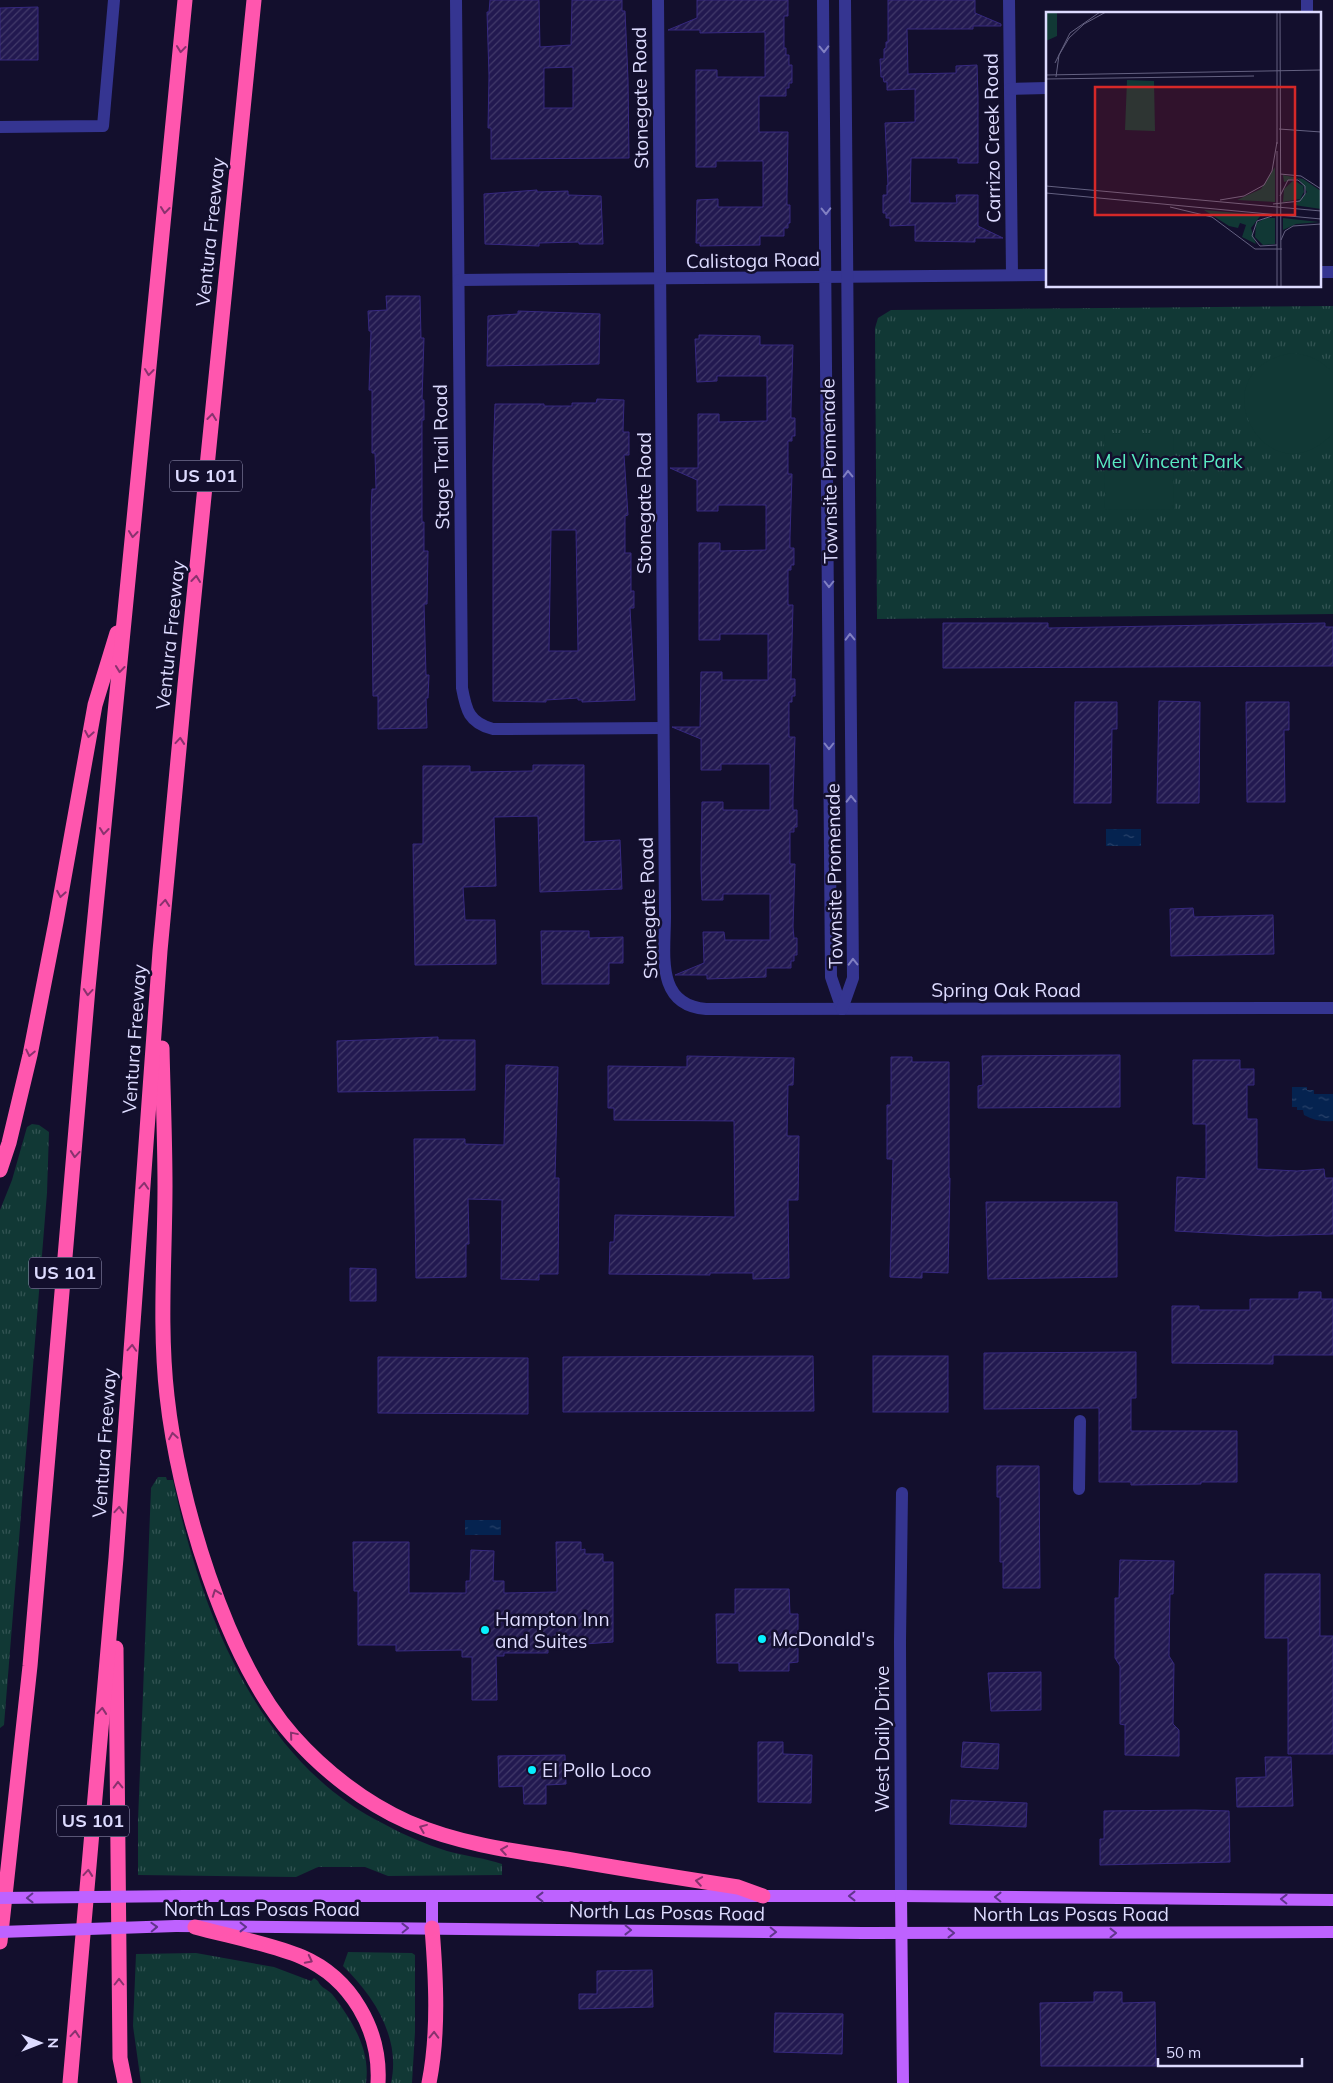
<svg xmlns="http://www.w3.org/2000/svg" width="1333" height="2083" viewBox="0 0 1333 2083" font-family="Mulish,sans-serif">
<defs>
<pattern id="grass-tufts" width="24" height="20" patternUnits="userSpaceOnUse" patternTransform="scale(1.25)"><rect width="24" height="20" fill="#113835"/><path d="M3 7l-1-3M5 7V3M7 7l1-3M15 17l-1-3M17 17v-4M19 17l1-3" fill="none" stroke="#335453"/></pattern>
<pattern id="water-ripples" width="26" height="14" patternUnits="userSpaceOnUse" patternTransform="scale(1.25)"><rect width="26" height="14" fill="#052350"/><path d="M2 4q2-2 4 0t4 0M15 11q2-2 4 0t4 0" fill="none" stroke="#29426a"/></pattern>
<pattern id="building-hatch" width="6" height="6" patternUnits="userSpaceOnUse" patternTransform="scale(1.25)"><rect width="6" height="6" fill="#221950"/><path d="M-1 1l2-2M0 6l6-6M5 7l2-2" fill="none" stroke="#423a6a"/></pattern>
</defs>
<rect width="100%" height="100%" fill="#130f2d"/>
<g fill="url(#grass-tufts)">
<polygon points="1333,306 1333,614 877,619 875,328 878,318 891,310"/>
<polygon points="32,1124 39,1125 49,1132 47,1193 4,1725 0,1728 0,1210 12,1180 27,1127"/>
<path d="M158,1477H166L167,1480H173C200,1610 258,1762 384,1824C404,1835 425,1844 447,1851C465,1856 485,1858 502,1864V1875L388,1876L365,1867H318L296,1877L138,1875V1821L151,1488Z"/>
<path d="M348,1952L412,1953L415,1955V2032L412,2083H391C401,2038 374,1996 343,1966Z"/>
<path d="M196,1953L274,1967L311,1981L314,1978L318,1981C320,1987 327,1989 332,1994C351,2019 371,2049 366,2083H141L133,2026L136,1954Z"/>
</g>
<g fill="#113835">
<path d="M1293,353C1310,355 1321,360 1333,373V433C1267,505 1193,368 1293,353Z"/>
<polygon points="1104,433 1173,433 1174,509 1105,510"/>
</g>
<g fill="url(#water-ripples)">
<rect x="1106" y="829" width="35" height="17"/>
<path d="M1292,1087H1307V1090H1314V1094H1333V1121C1322,1122 1313,1120 1304,1115L1303,1110H1297V1107H1292Z"/>
<rect x="465" y="1520" width="36" height="15"/>
</g>
<g fill="url(#building-hatch)" stroke="#36287f" fill-rule="evenodd">
<path d="M490,0H539L540,47L571,45L572,0H622V11H625L628,79L629,158L491,159V128H488L489,76L487,12H489ZM573,67V108H544V68Z"/>
<polygon points="697,0 788,0 788,16 784,16 784,48 786,48 786,55 789,55 789,65 792,65 792,83 789,83 789,88 786,88 786,96 759,96 759,132 788,132 787,195 787,205 790,205 790,223 788,223 788,228 784,228 784,236 760,236 760,245 700,246 700,243 696,243 697,200 718,199 718,207 763,207 763,161 716,161 716,167 696,167 696,70 717,70 717,77 765,77 765,32 700,33 700,30 668,30 697,18"/>
<polygon points="888,0 975,0 975,13 1001,24 1001,26 973,26 973,29 907,29 908,74 956,73 956,66 977,65 978,97 978,163 958,163 958,158 911,158 910,203 957,203 956,195 978,195 978,226 1003,238 975,238 975,242 915,241 915,225 890,226 890,218 886,218 886,213 883,213 883,195 887,195 887,185 888,185 885,123 915,122 915,89 887,90 887,82 884,82 883,77 881,77 880,59 884,59 884,49 886,48 886,42 888,42"/>
<polygon points="38,7 38,60 0,60 0,8"/>
<polygon points="537,190 537,192 568,191 568,195 601,196 603,244 579,244 579,242 539,243 539,246 485,244 484,194"/>
<polygon points="386,296 420,296 421,338 424,338 422,400 424,400 424,420 422,420 422,522 424,522 424,551 428,551 427,604 424,604 426,675 429,675 428,698 426,698 427,728 378,729 378,696 373,696 371,512 372,489 376,489 375,453 372,453 372,390 369,390 371,331 369,331 368,311 387,310"/>
<polygon points="518,311 600,314 599,364 487,366 488,316 518,314"/>
<polygon points="699,335 760,336 760,345 793,345 791,408 791,418 795,418 795,436 792,436 792,441 788,441 788,474 792,474 790,537 790,548 794,548 794,565 791,565 791,570 788,570 788,605 793,605 791,679 795,679 795,696 792,696 792,702 789,702 789,737 795,737 793,799 793,810 797,810 797,827 794,827 794,832 790,832 790,864 795,864 793,927 794,938 797,938 797,955 794,955 794,961 791,961 791,968 766,968 766,977 707,979 707,975 675,975 704,963 703,932 724,932 725,940 770,940 770,894 723,894 723,900 702,900 701,869 702,802 723,802 723,810 770,810 770,764 721,764 721,770 701,770 701,739 672,727 700,727 701,672 722,672 722,680 768,680 768,634 720,634 720,640 699,640 699,543 720,543 720,551 766,550 766,505 718,505 718,511 697,511 697,480 670,468 698,468 698,414 719,414 719,422 767,421 767,376 717,376 717,381 697,382 695,339 699,339"/>
<path d="M597,399L624,400L623,432H629V455H624L628,515L625,516V553H631V591H634V608H630L635,700L582,702V700H578V698L546,700V702L493,701V463L495,404H544V406H572V403H596ZM551,530H576L578,651H549Z"/>
<polygon points="943,623 1048,623 1048,628 1325,623 1325,627 1333,627 1333,666 943,668"/>
<polygon points="1159,701 1200,702 1199,803 1157,803"/>
<polygon points="1075,702 1117,702 1117,729 1112,729 1111,803 1074,803"/>
<polygon points="1246,702 1289,702 1289,730 1284,730 1285,802 1247,802"/>
<polygon points="533,765 584,765 584,842 620,840 622,889 540,892 538,816 494,817 496,886 463,887 465,920 495,920 496,964 415,965 413,844 423,844 423,766 470,766 470,772 533,771"/>
<polygon points="1193,908 1194,917 1273,915 1274,954 1171,956 1170,909"/>
<polygon points="541,931 589,931 589,938 623,937 623,963 609,963 609,984 542,984"/>
<polygon points="438,1037 438,1040 475,1040 475,1090 338,1092 337,1041"/>
<polygon points="1120,1055 1120,1107 978,1108 978,1086 983,1085 982,1056"/>
<polygon points="687,1056 794,1058 793,1085 788,1085 787,1136 799,1136 798,1200 788,1200 789,1278 753,1279 753,1273 710,1273 710,1275 609,1274 610,1242 614,1242 615,1215 735,1217 734,1121 614,1120 614,1108 608,1108 608,1066 687,1067"/>
<polygon points="891,1057 912,1057 912,1062 949,1062 949,1178 950,1178 948,1273 922,1272 922,1278 890,1277 893,1159 887,1159 887,1105 891,1105"/>
<polygon points="1193,1060 1240,1060 1240,1069 1254,1069 1254,1085 1247,1085 1247,1119 1257,1119 1257,1169 1297,1171 1324,1169 1325,1178 1333,1178 1333,1234 1267,1236 1175,1231 1177,1177 1206,1179 1206,1124 1193,1124"/>
<polygon points="506,1065 558,1067 555,1178 559,1178 558,1274 539,1274 539,1280 501,1279 502,1200 468,1199 469,1244 466,1244 466,1277 416,1278 414,1139 465,1139 465,1144 504,1145"/>
<polygon points="986,1202 1117,1202 1117,1277 988,1279"/>
<polygon points="350,1268 376,1269 376,1301 350,1301"/>
<polygon points="1299,1292 1321,1292 1321,1299 1333,1299 1333,1355 1273,1355 1273,1364 1172,1363 1172,1306 1199,1306 1199,1310 1250,1310 1250,1299 1299,1299"/>
<polygon points="1136,1352 1136,1398 1131,1398 1131,1431 1237,1431 1237,1482 1201,1482 1201,1484 1131,1485 1131,1482 1099,1482 1099,1408 984,1409 984,1353"/>
<polygon points="813,1356 814,1411 563,1412 563,1357"/>
<rect x="873" y="1356" width="75" height="56"/>
<polygon points="378,1357 528,1358 528,1414 378,1413"/>
<polygon points="997,1466 1039,1466 1040,1588 1003,1588 1003,1562 1000,1562 1000,1497 997,1497"/>
<polygon points="353,1542 409,1542 409,1593 466,1593 466,1581 470,1581 471,1550 494,1551 493,1581 504,1581 504,1593 557,1592 556,1542 581,1542 581,1550 585,1549 585,1554 603,1554 603,1562 613,1562 613,1642 570,1645 570,1649 548,1649 548,1653 504,1653 504,1656 496,1656 497,1700 472,1700 472,1657 462,1657 462,1650 396,1651 396,1645 358,1645 358,1591 354,1591"/>
<polygon points="1120,1560 1174,1561 1173,1594 1170,1594 1169,1656 1174,1664 1173,1724 1179,1730 1179,1756 1125,1755 1125,1725 1120,1724 1120,1666 1115,1658 1115,1598 1119,1598"/>
<polygon points="1265,1574 1320,1574 1320,1636 1333,1636 1333,1754 1288,1754 1288,1638 1265,1638"/>
<polygon points="735,1589 789,1589 790,1614 798,1614 798,1662 789,1663 789,1671 739,1671 739,1663 717,1663 716,1614 735,1614"/>
<polygon points="1041,1672 1041,1710 991,1711 988,1673"/>
<polygon points="758,1742 783,1742 783,1754 812,1755 811,1803 758,1802"/>
<polygon points="963,1742 999,1744 998,1769 961,1767"/>
<polygon points="565,1755 566,1784 546,1785 546,1804 524,1804 523,1786 499,1787 498,1756"/>
<polygon points="1265,1757 1291,1757 1293,1806 1237,1807 1236,1778 1266,1777"/>
<polygon points="951,1800 1027,1803 1026,1827 950,1824"/>
<polygon points="1195,1810 1229,1811 1230,1862 1100,1865 1100,1839 1104,1839 1104,1811"/>
<polygon points="652,1970 653,2007 579,2009 579,1994 597,1994 597,1971"/>
<polygon points="1094,1992 1122,1992 1122,2003 1155,2002 1156,2066 1041,2066 1040,2003 1094,2002"/>
<polygon points="775,2013 843,2014 842,2054 774,2052"/>
</g>
<g fill="none" stroke-linecap="round" stroke-linejoin="round">
<g stroke="#353591" stroke-width="12">
<path d="M456,0L462,688C466,710 469,723 493,729L663,728"/>
<path d="M658,0L665,916C665,954 655,1005 706,1009L1333,1008"/>
<polyline points="823,0 831,977 842,1009"/>
<polyline points="1009,0 1012,275"/>
<polyline points="1307,0 1307,14"/>
<polyline points="1010,89 1047,88"/>
<polyline points="0,127 103,126 114,0"/>
<polyline points="1319,272 1333,272"/>
<polyline points="459,280 1047,275"/>
<polyline points="842,1009 853,978 845,0"/>
<polyline points="1079,1489 1080,1421"/>
<polyline points="901,1896 900,1642 902,1493"/>
</g>
<g stroke="#be62ff" stroke-width="12">
<polyline points="184,1896 901,1896 1333,1900"/>
<polyline points="901,1896 903,2083"/>
<polyline points="432,1897 432,1928"/>
<polyline points="176,1926 863,1933 1333,1932"/>
</g>
<g stroke="#ff56ae" stroke-width="15">
<path d="M162,1048C163,1094 165,1140 165,1186C165,1256 159,1326 167,1396C178,1498 225,1659 293,1736C324,1771 365,1803 408,1822C459,1844 512,1851 566,1859C623,1869 680,1878 738,1887L763,1896"/>
<polyline points="0,1170 9,1143 30,1055 56,922 95,705 117,633"/>
<polyline points="116,1648 120,2058 125,2083"/>
<path d="M195,1927C228,1936 271,1944 302,1957C351,1978 381,2030 378,2083"/>
<polyline points="0,1942 30,1666 88,988 185,0"/>
<polyline points="70,2083 116,1558 160,951 185,685 254,0"/>
<path d="M429,2083C439,2033 436,1978 432,1928"/>
</g>
<g stroke="#be62ff" stroke-width="12">
<polyline points="0,1898 184,1896"/>
<polyline points="0,1932 176,1926"/>
</g>
</g>
<defs><path id="oneway-chevron" d="M-2-3.5L2.5 0L-2 3.5" fill="none" stroke-width="1.6" stroke-linecap="round" stroke-linejoin="round" transform="scale(1.25)"/></defs>
<g stroke="#89326e">
<use href="#oneway-chevron" transform="translate(181 49) rotate(96)"/>
<use href="#oneway-chevron" transform="translate(165 210) rotate(96)"/>
<use href="#oneway-chevron" transform="translate(149 372) rotate(96)"/>
<use href="#oneway-chevron" transform="translate(212 417) rotate(-84)"/>
<use href="#oneway-chevron" transform="translate(133 534) rotate(96)"/>
<use href="#oneway-chevron" transform="translate(196 579) rotate(-84)"/>
<use href="#oneway-chevron" transform="translate(120 669) rotate(96)"/>
<use href="#oneway-chevron" transform="translate(89 734) rotate(100)"/>
<use href="#oneway-chevron" transform="translate(180 741) rotate(-85)"/>
<use href="#oneway-chevron" transform="translate(104 831) rotate(96)"/>
<use href="#oneway-chevron" transform="translate(61 894) rotate(100)"/>
<use href="#oneway-chevron" transform="translate(165 903) rotate(-85)"/>
<use href="#oneway-chevron" transform="translate(88 992) rotate(95)"/>
<use href="#oneway-chevron" transform="translate(30 1053) rotate(102)"/>
<use href="#oneway-chevron" transform="translate(75 1154) rotate(95)"/>
<use href="#oneway-chevron" transform="translate(144 1186) rotate(-86)"/>
<use href="#oneway-chevron" transform="translate(132 1348) rotate(-86)"/>
<use href="#oneway-chevron" transform="translate(173 1436) rotate(-99)"/>
<use href="#oneway-chevron" transform="translate(119 1510) rotate(-86)"/>
<use href="#oneway-chevron" transform="translate(216 1593) rotate(-110)"/>
<use href="#oneway-chevron" transform="translate(102 1711) rotate(-85)"/>
<use href="#oneway-chevron" transform="translate(293 1735) rotate(-130)"/>
<use href="#oneway-chevron" transform="translate(118 1785) rotate(-91)"/>
<use href="#oneway-chevron" transform="translate(423 1828) rotate(-158)"/>
<use href="#oneway-chevron" transform="translate(504 1850) rotate(-171)"/>
<use href="#oneway-chevron" transform="translate(88 1873) rotate(-85)"/>
<use href="#oneway-chevron" transform="translate(699 1881) rotate(-171)"/>
<use href="#oneway-chevron" transform="translate(309 1960) rotate(27)"/>
<use href="#oneway-chevron" transform="translate(119 1982) rotate(-90)"/>
<use href="#oneway-chevron" transform="translate(75 2034) rotate(-85)"/>
<use href="#oneway-chevron" transform="translate(434 2035) rotate(-89)"/>
</g>
<g stroke="#8180c2">
<use href="#oneway-chevron" transform="translate(824 49) rotate(89)"/>
<use href="#oneway-chevron" transform="translate(826 211) rotate(89)"/>
<use href="#oneway-chevron" transform="translate(848 474) rotate(-91)"/>
<use href="#oneway-chevron" transform="translate(829 584) rotate(90)"/>
<use href="#oneway-chevron" transform="translate(850 637) rotate(-91)"/>
<use href="#oneway-chevron" transform="translate(829 746) rotate(90)"/>
<use href="#oneway-chevron" transform="translate(851 799) rotate(-91)"/>
<use href="#oneway-chevron" transform="translate(853 962) rotate(-91)"/>
</g>
<g stroke="#60348c">
<use href="#oneway-chevron" transform="translate(852 1896) rotate(180)"/>
<use href="#oneway-chevron" transform="translate(540 1897) rotate(180)"/>
<use href="#oneway-chevron" transform="translate(998 1897) rotate(-179)"/>
<use href="#oneway-chevron" transform="translate(30 1898) rotate(179)"/>
<use href="#oneway-chevron" transform="translate(1284 1899) rotate(-179)"/>
<use href="#oneway-chevron" transform="translate(154 1927) rotate(-2)"/>
<use href="#oneway-chevron" transform="translate(243 1927)"/>
<use href="#oneway-chevron" transform="translate(405 1928) rotate(-1)"/>
<use href="#oneway-chevron" transform="translate(628 1930) rotate(1)"/>
<use href="#oneway-chevron" transform="translate(773 1932) rotate(1)"/>
<use href="#oneway-chevron" transform="translate(951 1933)"/>
<use href="#oneway-chevron" transform="translate(1113 1933)"/>
</g>
<g fill="#07f0ff" stroke="#130f2d" stroke-width="2">
<circle cx="485" cy="1630" r="5"/>
<circle cx="762" cy="1639" r="5"/>
<circle cx="532" cy="1770" r="5"/>
</g>
<g text-anchor="middle" stroke-width="5" stroke-linejoin="round" paint-order="stroke">
<g fill="#130f2d" stroke="#a09ec0" stroke-width="1">
<rect x="170" y="460.5" width="72" height="31" rx="4"/>
<rect x="29" y="1257.5" width="72" height="31" rx="4"/>
<rect x="57" y="1805.5" width="72" height="31" rx="4"/>
</g>
<g font-size="18" font-weight="bold" fill="#dddbff">
<text x="206" y="482">US 101</text>
<text x="65" y="1279">US 101</text>
<text x="93" y="1827">US 101</text>
</g>
<g font-size="19" fill="#dddbff" stroke="#130f2d">
<text transform="translate(640 98) rotate(-91)" y="7">Stonegate Road</text>
<text transform="translate(992 138) rotate(-91)" y="7">Carrizo Creek Road</text>
<text transform="translate(210 232) rotate(-84)" y="7">Ventura Freeway</text>
<text transform="translate(753 260) rotate(-1)" y="7">Calistoga Road</text>
<text transform="translate(441 457) rotate(-91)" y="7">Stage Trail Road</text>
<text transform="translate(829 471) rotate(-91)" y="7">Townsite Promenade</text>
<text transform="translate(644 503) rotate(-90)" y="7">Stonegate Road</text>
<text transform="translate(170 635) rotate(-84)" y="7">Ventura Freeway</text>
<text transform="translate(834 876) rotate(-91)" y="7">Townsite Promenade</text>
<text transform="translate(648 908) rotate(-92)" y="7">Stonegate Road</text>
<text x="1006" y="997">Spring Oak Road</text>
<text transform="translate(134 1039) rotate(-86)" y="7">Ventura Freeway</text>
<text transform="translate(104 1443) rotate(-86)" y="7">Ventura Freeway</text>
<text transform="translate(882 1739) rotate(-90)" y="7">West Daily Drive</text>
<text x="262" y="1916">North Las Posas Road</text>
<text transform="translate(667 1912) rotate(1)" y="7">North Las Posas Road</text>
<text x="1071" y="1921">North Las Posas Road</text>
</g>
<g font-size="19" fill="#59ecc2" stroke="#130f2d">
<text x="1169" y="468">Mel Vincent Park</text>
</g>
<g font-size="19" fill="#dddbff" stroke="#130f2d" text-anchor="start">
<text x="495" y="1626">Hampton Inn<tspan x="495" dy="22">and Suites</tspan></text>
<text x="772" y="1646">McDonald's</text>
<text x="542" y="1777">El Pollo Loco</text>
</g>
</g>
<g transform="translate(1046 12)">
<rect width="275" height="275" fill="#130f2d"/>
<path d="M0,0H11V24L0,29ZM81,68L108,69L109,119L79,118ZM229,155V190L191,188L215,177ZM237,163L257,167L275,179V197L248,193L261,180L252,166L238,170ZM248,168L257,174L258,180L254,187L237,190L238,177ZM158,198L215,203L205,216L210,232L196,225L200,213L194,211L192,216L183,214ZM220,206H229V232L217,233L209,225L210,211ZM237,206L273,210H274L250,212L237,218Z" fill="#113835"/>
<path fill="none" stroke="#646181" stroke-width="1" d="M234,0L235,275M9,51L24,21L54,0M0,63L275,58M10,65L13,43L23,26L38,12L60,0M0,67L208,64M233,117L275,120M231,132V0M234,162L255,164L275,177M0,174L275,199M0,181L275,207M174,188L198,184L218,173L226,159L231,130M227,192L254,189L259,182V174L252,168H242L234,184M124,195L166,205L209,237H236M226,204L211,209L206,224L214,234L231,233M235,228L239,219L247,214L275,212M231,275V139"/>
<path fill="#d62828" fill-opacity="0.15" stroke="#d62828" stroke-width="2.5" d="M49,75H249V203H49Z"/>
<rect width="275" height="275" fill="none" stroke="#dddbff" stroke-width="2.5"/>
</g>
<g transform="translate(40 2043) rotate(90)" stroke="#130f2d" stroke-width="4" paint-order="stroke">
<path d="M0-4L9 19L0 12L-9 19Z" fill="#dddbff"/>
<text y="-8" font-size="14" font-weight="bold" text-anchor="middle" fill="#dddbff">N</text>
</g>
<path d="M1158 2058v8h144v-8" fill="none" stroke="#dddbff" stroke-width="2.5"/>
<text x="1166" y="2058" font-size="15" fill="#dddbff" stroke="#130f2d" stroke-width="4" paint-order="stroke">50 m</text>
</svg>
